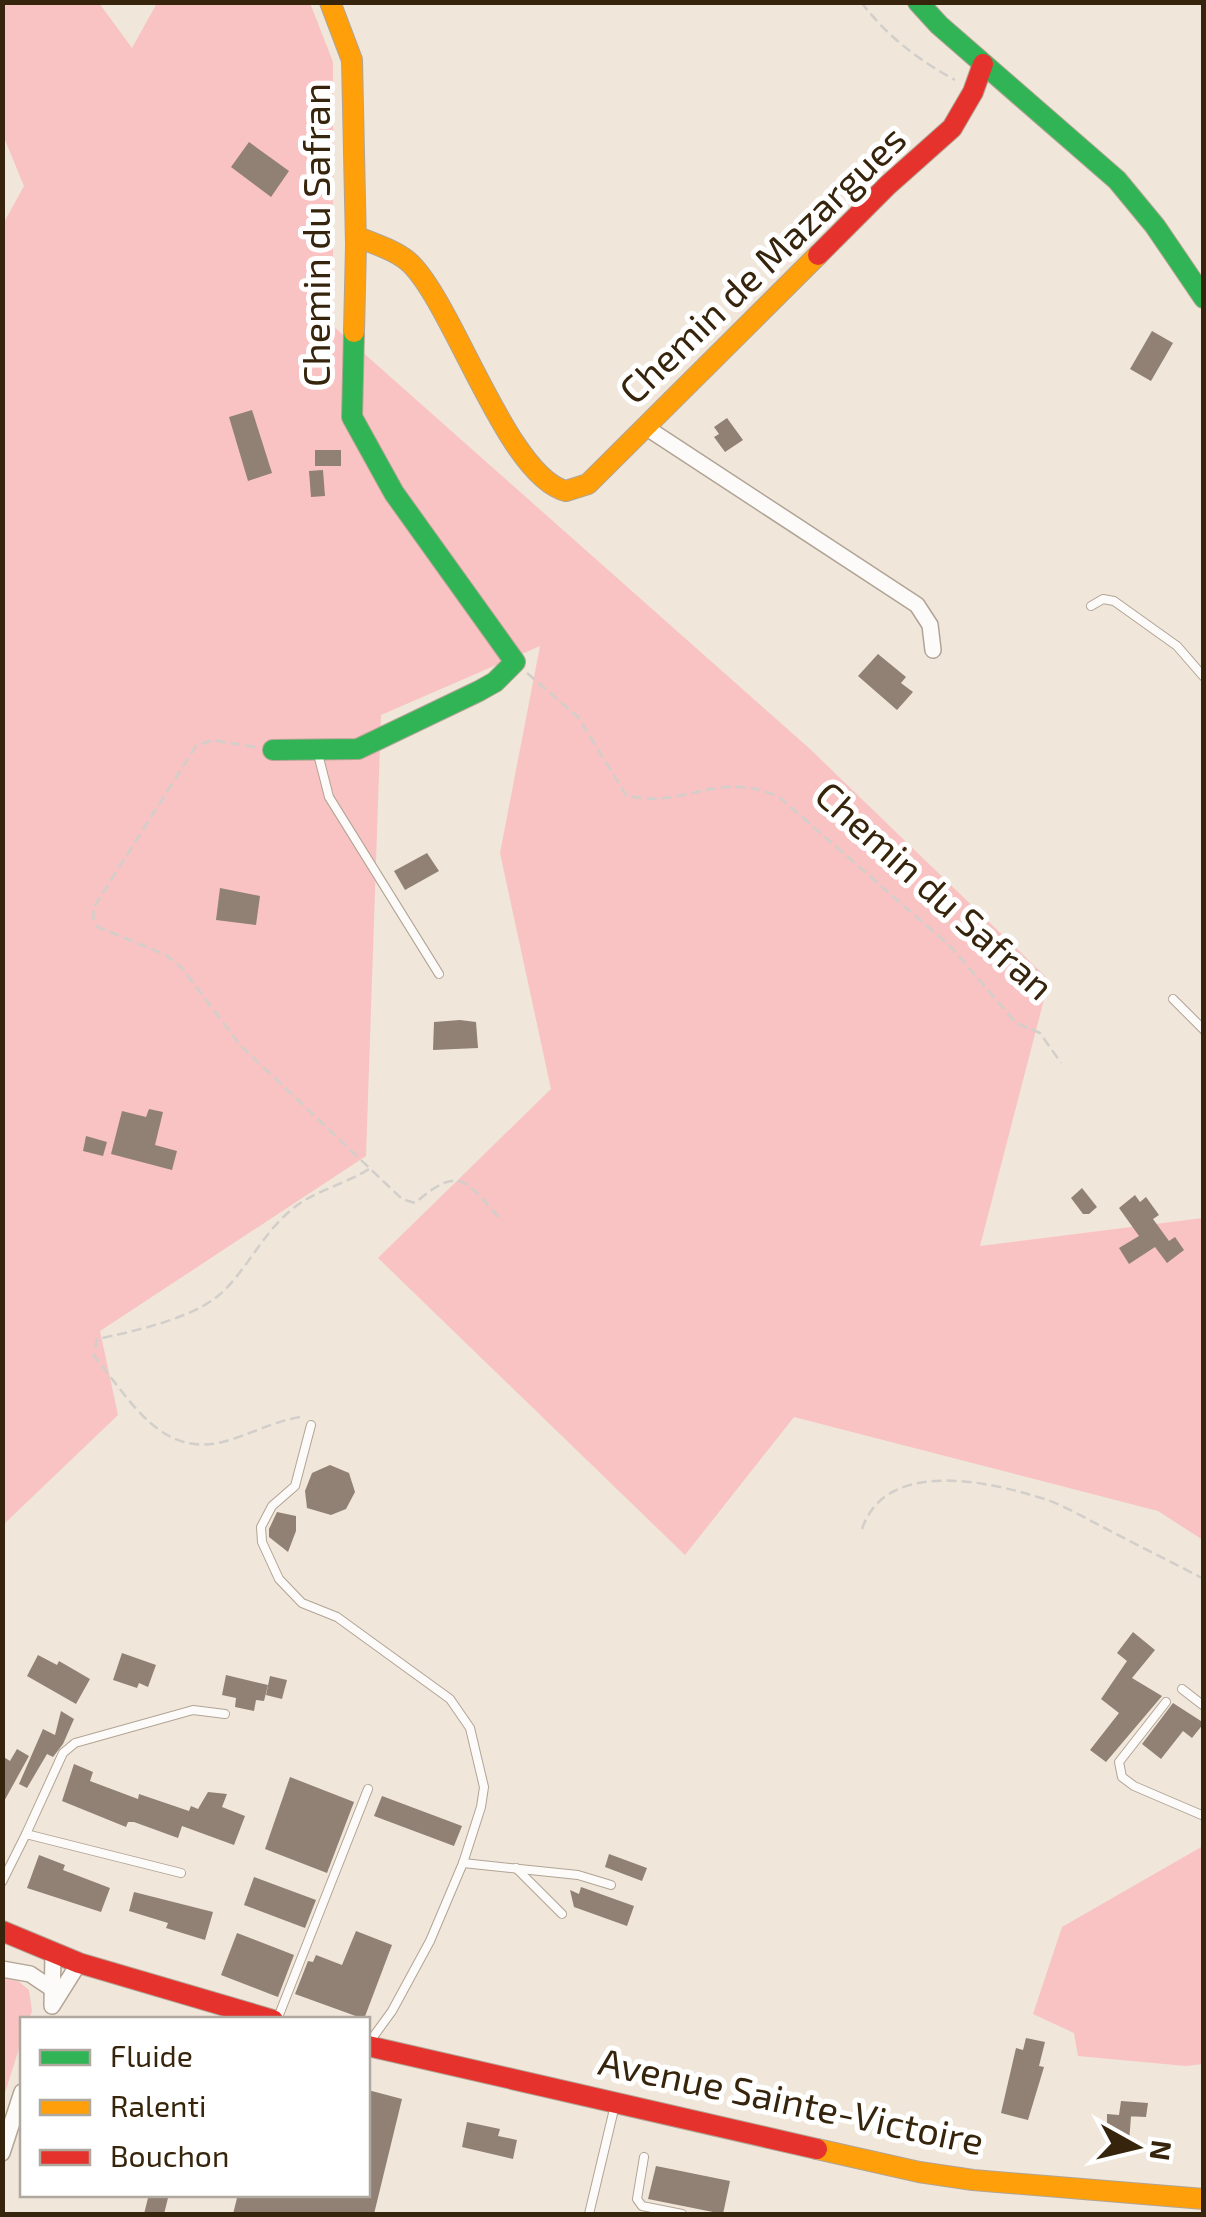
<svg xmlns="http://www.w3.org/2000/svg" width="1206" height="2217" viewBox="0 0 1206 2217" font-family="'Exo 2',sans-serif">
<rect width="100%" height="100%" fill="#f0e6da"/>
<g fill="#f8c3c2">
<polygon points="3,3 99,3 132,48 157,3 310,3 333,62 333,326 810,749 1049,980 980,1246 1203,1218 1203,1540 1158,1511 794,1417 685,1555 378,1258 551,1089 500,853 540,646 381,715 366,1156 100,1331 118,1415 3,1525 2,226 24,186 3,135"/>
<polygon points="1203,1846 1203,2064 1186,2066 1078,2056 1074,2033 1033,2014 1062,1927"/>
<polygon points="3,1978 18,1981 29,1990 32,2011 29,2019 22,2020 22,2039 3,2099"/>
</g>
<g fill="#908174">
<polygon points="249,142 289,171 271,197 231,167"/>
<polygon points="1152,331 1173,343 1151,381 1130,369"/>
<polygon points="252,410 272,473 248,481 229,417"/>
<polygon points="727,418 743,440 725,452 714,437 719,434 714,427"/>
<rect x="315" y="450" width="26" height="16"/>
<polygon points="323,470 325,496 311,497 309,471"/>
<polygon points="878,654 906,677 901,683 913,692 897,710 858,676"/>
<polygon points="427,853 439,871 405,890 394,871"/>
<polygon points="220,888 260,896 256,925 216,920"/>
<polygon points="460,1020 476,1022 478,1048 433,1050 434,1022"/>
<polygon points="149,1109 163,1112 155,1145 177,1151 172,1170 111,1154 122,1111 146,1117"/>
<polygon points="86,1136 107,1142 103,1156 83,1151"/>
<polygon points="1082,1188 1097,1207 1089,1214 1083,1214 1071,1198"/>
<polygon points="1135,1195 1140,1202 1146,1197 1159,1215 1153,1219 1169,1241 1175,1237 1184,1250 1167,1263 1155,1247 1129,1264 1119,1248 1139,1236 1119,1208"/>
<polygon points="330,1465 349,1473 355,1492 346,1509 331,1515 307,1508 305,1491 312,1473"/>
<polygon points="277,1512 296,1516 296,1531 288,1552 269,1537 269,1529"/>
<polygon points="1133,1632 1155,1650 1132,1678 1162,1696 1106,1762 1090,1750 1119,1713 1101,1699 1127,1661 1117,1653"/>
<polygon points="122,1653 156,1665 148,1687 139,1683 137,1688 113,1680"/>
<polygon points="38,1655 57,1665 59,1661 90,1679 76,1704 27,1676"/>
<polygon points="226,1675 268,1685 264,1701 256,1700 254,1711 235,1707 236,1698 222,1695"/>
<polygon points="270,1676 287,1680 282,1699 266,1695"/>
<polygon points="1173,1703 1204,1723 1192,1738 1183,1731 1161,1759 1142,1744"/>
<polygon points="61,1711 74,1719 63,1744 53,1757 47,1754 27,1788 19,1784 43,1729 55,1735"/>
<polygon points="17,1749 29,1756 2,1805 2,1756 10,1761"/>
<polygon points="74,1764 93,1772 90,1781 138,1799 139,1794 189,1811 191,1806 198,1809 208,1792 227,1794 222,1807 245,1816 234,1845 182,1826 178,1838 134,1822 128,1822 126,1827 62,1801"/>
<polygon points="290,1777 354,1802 327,1873 265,1849"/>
<polygon points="382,1796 462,1826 454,1846 374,1816"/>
<polygon points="609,1854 647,1868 642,1881 605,1867"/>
<polygon points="39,1855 65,1865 63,1870 110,1888 101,1912 27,1888"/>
<polygon points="254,1877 316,1900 305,1928 244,1905"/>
<polygon points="581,1887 634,1906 627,1926 574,1907 570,1890 579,1894"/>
<polygon points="134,1892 213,1912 205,1940 166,1928 168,1923 129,1911"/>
<polygon points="356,1931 392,1945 364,2019 295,1994 308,1961 313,1962 316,1955 342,1965"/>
<polygon points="237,1933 294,1955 278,1997 221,1975"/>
<polygon points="1026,2038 1045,2042 1039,2066 1044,2067 1028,2120 1001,2113 1016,2048 1023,2050"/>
<polygon points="368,2090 402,2099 374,2214 233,2214 238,2194 368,2194"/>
<polygon points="1121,2101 1148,2103 1146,2117 1124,2116 1131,2116 1129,2143 1121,2142 1121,2150 1107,2149 1107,2114 1119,2115"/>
<polygon points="467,2122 500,2129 498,2136 517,2140 513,2159 462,2147"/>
<polygon points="656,2166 730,2181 723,2214 648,2199"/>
<polygon points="149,2194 169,2194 164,2214 144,2214"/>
</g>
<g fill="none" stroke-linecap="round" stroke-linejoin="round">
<defs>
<g id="lane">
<polyline points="1091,606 1103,599 1114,601 1177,646 1204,677"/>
<polyline points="317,750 329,797 439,974"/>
<polyline points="1173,999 1204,1030"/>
<polyline points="311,1425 295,1486 272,1506 261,1527 262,1542 279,1579 302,1603 337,1617 450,1699 470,1728 484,1787 481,1807 463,1863 430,1941 392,2011 368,2044"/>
<polyline points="1182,1689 1204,1706"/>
<polyline points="1166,1702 1119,1762 1122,1777 1134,1786 1204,1816"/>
<polyline points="26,1834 63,1753 75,1743 193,1710 225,1714"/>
<polyline points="463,1863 578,1875 611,1885"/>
<polyline points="516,1868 562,1914"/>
<polyline points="2,1882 26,1834 181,1873"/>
<polyline points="277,2020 368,1789"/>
<polyline points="644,2157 637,2199 642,2206 682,2214"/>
<polyline points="589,2214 615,2105"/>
</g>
<g id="street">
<polyline points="647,428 917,605 930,625 933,650"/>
<polyline points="53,1954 52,2006 79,1963"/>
<polyline points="2,1969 30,1974 57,1992"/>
<polyline points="2,2153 22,2092"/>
</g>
<g id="fast">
<polyline points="918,2 939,25 1117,180 1155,226 1204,298"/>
<polyline points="273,750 358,749 479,691 495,682 515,662 394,493 352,417 354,332"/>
</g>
<g id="slow">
<polyline points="330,2 352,60 356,245 354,332"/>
<path d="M356,236C373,244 397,250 411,264C455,308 508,477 566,491L588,484L818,255"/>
<polyline points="817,2149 919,2172 973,2180 1204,2199"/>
</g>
<g id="jam">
<polyline points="818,255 888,185 952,128 973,92 983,64"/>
<polyline points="2,1931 79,1963 273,2020"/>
<polyline points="368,2046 817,2149"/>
</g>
</defs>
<use href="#lane" stroke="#b1a494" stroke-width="10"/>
<use href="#street" stroke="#b1a494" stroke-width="18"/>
<use href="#fast" stroke="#b1a494" stroke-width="22"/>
<use href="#slow" stroke="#b1a494" stroke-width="22"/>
<use href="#jam" stroke="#b1a494" stroke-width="22"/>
<g stroke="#d2cfcb" stroke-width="2.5" stroke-dasharray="10 5" stroke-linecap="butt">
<path d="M861,2C888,37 917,59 955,80"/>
<path d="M527,673L578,717L626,795C683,811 717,768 779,797L951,947L1016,1023L1040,1033L1061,1063"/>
<path d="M255,747L212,740L196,746L94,907L93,917L98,927L166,955L181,967L241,1046L402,1199L415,1203C462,1162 467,1183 502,1221"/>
<path d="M300,1417C275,1421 251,1434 226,1441C161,1460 130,1399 94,1356L97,1339C131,1332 185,1320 214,1299C242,1279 260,1236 290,1211C313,1190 346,1185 372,1167"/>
<path d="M862,1529C885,1460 983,1480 1038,1497C1060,1503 1081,1516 1101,1526C1135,1544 1169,1561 1204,1579"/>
</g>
<use href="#lane" stroke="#fdfbf9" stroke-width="8"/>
<use href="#street" stroke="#fdfbf9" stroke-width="15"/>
<use href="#fast" stroke="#30b455" stroke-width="20"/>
<use href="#slow" stroke="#ff9f0a" stroke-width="20"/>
<use href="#jam" stroke="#e5322d" stroke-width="20"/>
</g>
<g text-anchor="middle" stroke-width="10" stroke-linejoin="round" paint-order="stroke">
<g font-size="38" fill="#36250c" stroke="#fff">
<text transform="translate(317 235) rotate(-90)" y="13">Chemin du Safran</text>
<text transform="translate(763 265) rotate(-44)" y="13">Chemin de Mazargues</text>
<text transform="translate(934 891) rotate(42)" y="13">Chemin du Safran</text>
<text transform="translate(791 2102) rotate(12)" y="13">Avenue Sainte-Victoire</text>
</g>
</g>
<rect width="1206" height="2217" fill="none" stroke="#36250c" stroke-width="10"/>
<rect x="20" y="2017" width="350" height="180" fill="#ffffff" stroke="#afa89e" stroke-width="2.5"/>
<rect x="40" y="2050" width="50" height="15" fill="#30b455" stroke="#afa89e" stroke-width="2.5"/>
<text x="110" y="2067" font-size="30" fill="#36250c">Fluide</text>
<rect x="40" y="2100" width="50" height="15" fill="#ff9f0a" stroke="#afa89e" stroke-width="2.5"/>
<text x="110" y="2117" font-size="30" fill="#36250c">Ralenti</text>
<rect x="40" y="2150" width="50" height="15" fill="#e5322d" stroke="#afa89e" stroke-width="2.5"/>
<text x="110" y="2167" font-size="30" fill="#36250c">Bouchon</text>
<g transform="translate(1136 2147) rotate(98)" stroke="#ffffff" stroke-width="8" paint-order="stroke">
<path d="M0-8L18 38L0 25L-18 38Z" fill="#36250c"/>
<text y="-15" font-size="28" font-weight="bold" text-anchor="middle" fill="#36250c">N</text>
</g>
</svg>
